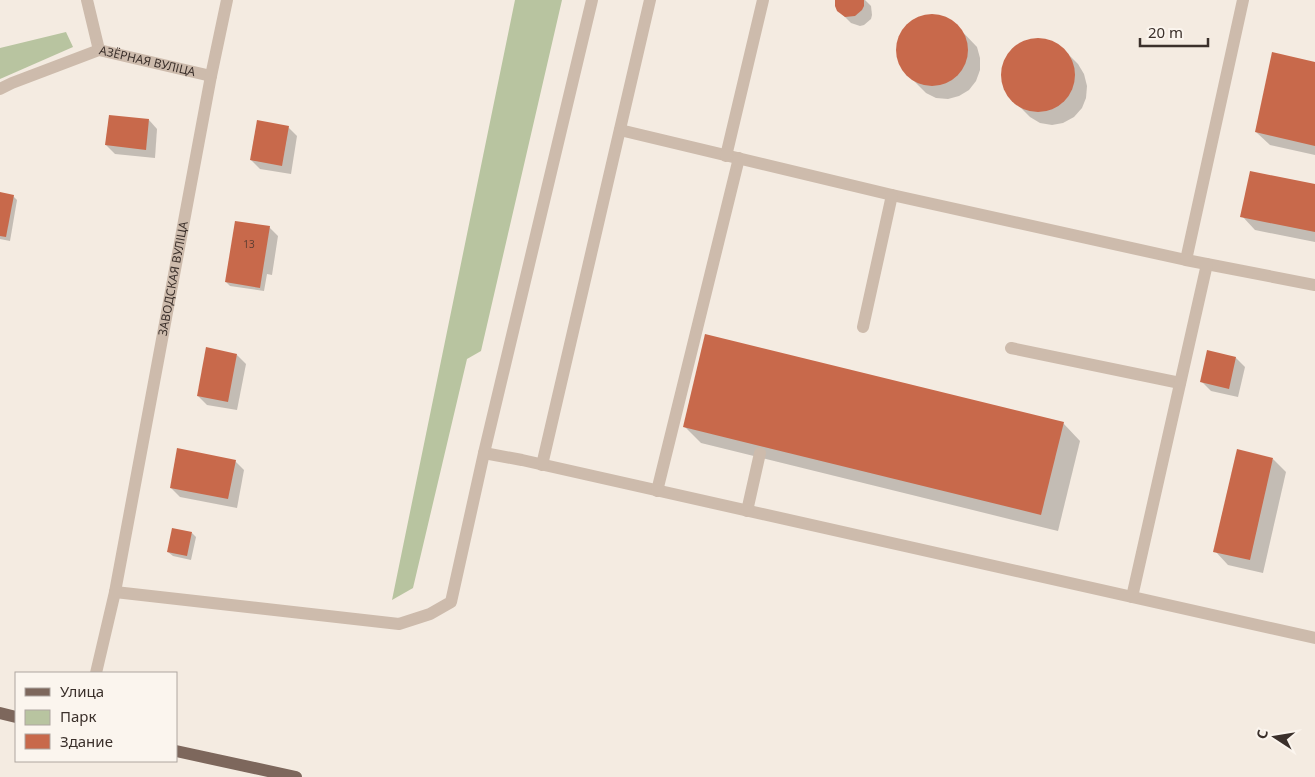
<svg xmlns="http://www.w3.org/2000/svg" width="1315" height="777" viewBox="0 0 1315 777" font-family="'Noto Sans',sans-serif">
<rect width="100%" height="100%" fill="#f4ebe1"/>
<g fill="#b8c4a0">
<polygon points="515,0 562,0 481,351 467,359 413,588 392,600"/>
<polygon points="66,32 73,47 0,79 0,48"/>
</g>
<g fill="#0003">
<polygon points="837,0 865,0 871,6 872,15 871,19 864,25 860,26 851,23 842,14"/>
<polygon points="933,15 945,17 955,24 977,47 980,58 980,70 976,81 969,90 959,96 948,99 936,98 926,93 904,71 899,61 897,50 898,39 904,29 912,21 922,16"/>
<polygon points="1031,40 1043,40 1054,43 1064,50 1078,64 1084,74 1087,86 1086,98 1082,108 1074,117 1063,123 1052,125 1040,123 1030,117 1008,95 1003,84 1002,72 1005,61 1011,51 1020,44"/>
<polygon points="1315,63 1315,155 1270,145 1256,132"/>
<polygon points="149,120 157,129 155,158 115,154 106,145"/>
<polygon points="288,127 297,136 291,174 260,169 251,160"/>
<polygon points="1315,186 1315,242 1255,230 1242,216"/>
<polygon points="0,194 13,196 17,200 10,241 0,239"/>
<polygon points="269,227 278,236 272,275 267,274 264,291 230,286 226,282"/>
<polygon points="237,355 246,364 237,410 207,405 198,396"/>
<polygon points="1236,358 1245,367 1238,397 1211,391 1202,382"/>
<polygon points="1063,423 1080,441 1058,531 701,443 684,426"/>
<polygon points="1273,459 1286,472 1263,573 1228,565 1215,551"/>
<polygon points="235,461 244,470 237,508 180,497 171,488"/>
<polygon points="192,533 196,537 191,560 173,556 168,552"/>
</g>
<g fill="#c8694b">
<polygon points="835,0 864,0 864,6 862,10 855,16 845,17 837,11 835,6"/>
<circle cx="932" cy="50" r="36"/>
<circle cx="1038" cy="75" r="37"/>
<polygon points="1272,52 1315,62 1315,146 1255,132"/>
<polygon points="109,115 149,119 146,150 105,145"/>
<polygon points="257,120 289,126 282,166 250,160"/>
<polygon points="1250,171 1315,184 1315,232 1240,217"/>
<polygon points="0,192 14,195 6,237 0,236"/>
<polygon points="235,221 270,226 260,288 225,282"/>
<polygon points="705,334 1064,422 1041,515 683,427"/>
<polygon points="206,347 237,354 228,402 197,396"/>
<polygon points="1207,350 1236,357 1229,389 1200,382"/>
<polygon points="177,448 236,460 228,499 170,488"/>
<polygon points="1237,449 1273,458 1250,560 1213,552"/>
<polygon points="172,528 192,532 187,556 167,552"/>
</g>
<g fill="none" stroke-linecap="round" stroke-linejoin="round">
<g stroke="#cdbbac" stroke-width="12">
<polyline points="87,0 99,50"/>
<polyline points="620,130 892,195 1186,260 1315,285"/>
<polyline points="726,156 763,0"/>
<polyline points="1186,260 1243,0"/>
<polyline points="863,327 892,195"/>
<polyline points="1011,348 1180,383"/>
<polyline points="484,453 522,460 1315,638"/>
<polyline points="542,465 650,0"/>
<polyline points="657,491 739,158"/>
<polyline points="747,511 760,453"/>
<polyline points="1132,597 1207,264"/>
</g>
<g stroke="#cdbbac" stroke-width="12">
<path id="s1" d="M0,89L12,83L99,50L211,76"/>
<polyline points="115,592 399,624 430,614 451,602 484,453 592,0"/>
<path id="s2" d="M96,673L115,592L211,76L227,0"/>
</g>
<g stroke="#7d675c" stroke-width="12">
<polyline points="0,713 16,717"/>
<polyline points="176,751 296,777"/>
</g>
</g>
<g text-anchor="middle" stroke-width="4" stroke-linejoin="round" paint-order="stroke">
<g font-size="10" fill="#5e3e33">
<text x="249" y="248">13</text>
</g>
<g font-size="12" fill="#3b302b" stroke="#fbf5ee">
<text dy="4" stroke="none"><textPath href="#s1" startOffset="156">АЗЁРНАЯ ВУЛІЦА</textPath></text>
<text dy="4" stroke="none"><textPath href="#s2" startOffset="402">ЗАВОДСКАЯ ВУЛІЦА</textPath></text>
</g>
</g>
<rect x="15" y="672" width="162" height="90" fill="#fbf5ee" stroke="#aea6a0"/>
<rect x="25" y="688" width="25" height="8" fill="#7d675c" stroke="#aea6a0"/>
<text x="60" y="697" font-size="15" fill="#3b302b">Улица</text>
<rect x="25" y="710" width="25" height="15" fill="#b8c4a0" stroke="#aea6a0"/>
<text x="60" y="722" font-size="15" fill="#3b302b">Парк</text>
<rect x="25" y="734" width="25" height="15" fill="#c8694b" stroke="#aea6a0"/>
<text x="60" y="747" font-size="15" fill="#3b302b">Здание</text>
<g transform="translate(1275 737) rotate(282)" stroke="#fbf5ee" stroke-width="4" paint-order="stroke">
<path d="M0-4L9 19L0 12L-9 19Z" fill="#3b302b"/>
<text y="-8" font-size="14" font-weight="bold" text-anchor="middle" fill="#3b302b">С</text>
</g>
<path d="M1140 38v8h68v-8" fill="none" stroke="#3b302b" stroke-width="2.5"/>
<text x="1148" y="38" font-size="15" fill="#3b302b" stroke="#fbf5ee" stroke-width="4" paint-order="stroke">20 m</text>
</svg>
